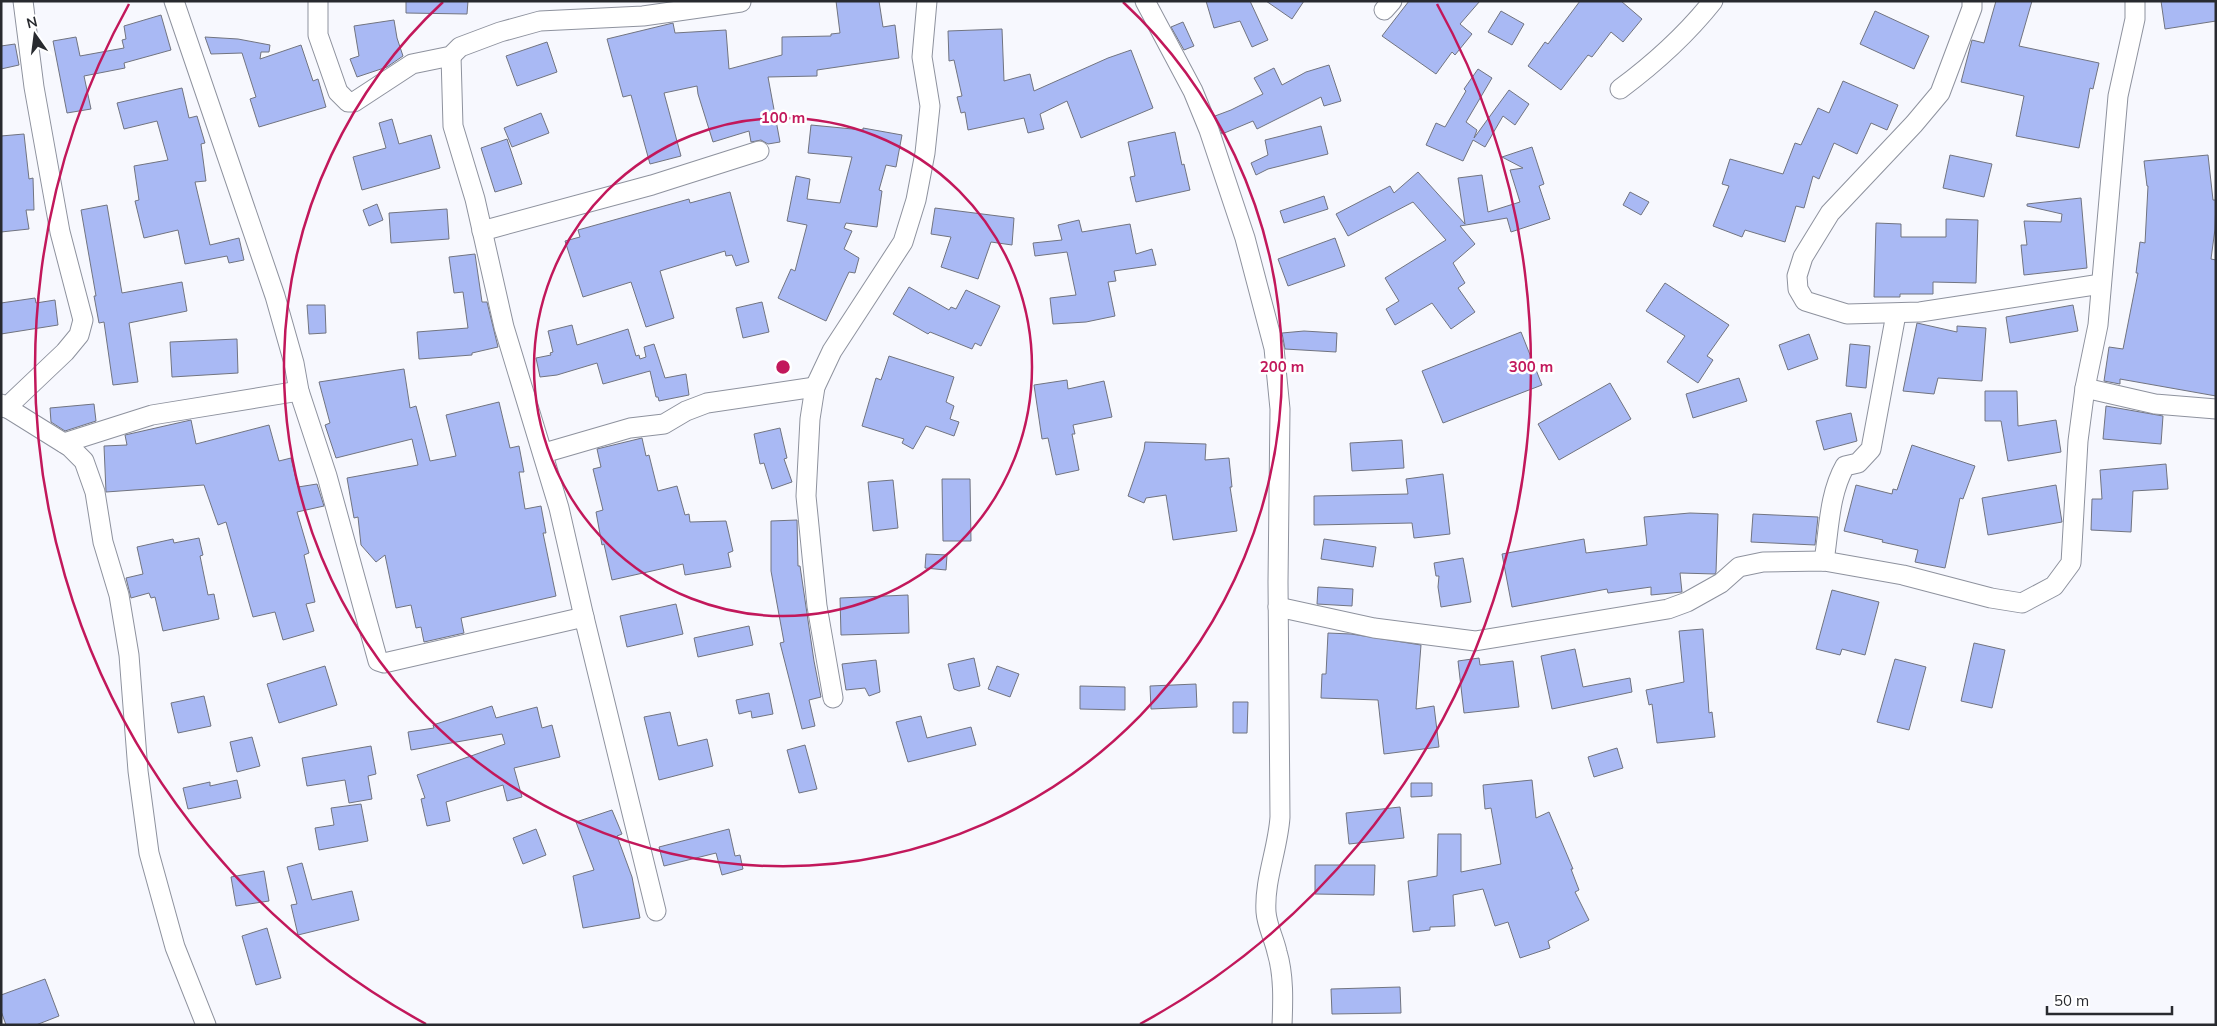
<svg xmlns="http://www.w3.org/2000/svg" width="2217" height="1026" viewBox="0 0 2217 1026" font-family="Mulish,sans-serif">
<rect width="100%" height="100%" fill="#f7f8fe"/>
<g fill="#a9b9f4" stroke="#717480">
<polygon points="406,1 468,1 467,14 406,13"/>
<polygon points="836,1 879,1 883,27 895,25 899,58 817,70 817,76 768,77 780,142 768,144 761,140 751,142 749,131 713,142 698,94 697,86 664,93 681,156 650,164 631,95 623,97 607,39 673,23 675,33 726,30 729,69 782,55 782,37 831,36 831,34 840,33"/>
<polygon points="1206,1 1250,1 1268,40 1252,47 1240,21 1214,28"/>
<polygon points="1266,1 1304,1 1292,19"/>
<polygon points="1409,1 1480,1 1460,24 1472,34 1455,55 1452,52 1436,74 1382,36"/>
<polygon points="1580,1 1621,1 1642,19 1623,42 1611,32 1592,57 1588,55 1561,90 1528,66 1545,42 1548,44"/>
<polygon points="1996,1 2032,1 2019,46 2099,63 2093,89 2090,88 2079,148 2016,136 2024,96 1961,82 1972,40 1984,43"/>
<polygon points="2161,1 2216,1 2216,21 2165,29"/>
<polygon points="1501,11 1524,24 1512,45 1488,32"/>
<polygon points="1875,11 1929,36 1914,69 1860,44"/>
<polygon points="161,15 171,50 124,63 125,68 84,76 91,109 67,113 53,41 76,37 80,56 124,48 122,40 126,39 124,26"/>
<polygon points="394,20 397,38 403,56 387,67 357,77 350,59 359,56 354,26"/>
<polygon points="1183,22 1194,46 1184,50 1171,27"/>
<polygon points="1002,29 1004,81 1030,74 1034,91 1108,58 1131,50 1153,108 1081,138 1067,101 1040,114 1044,129 1028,133 1024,118 968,130 965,112 961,113 957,97 962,96 954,60 949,61 948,31"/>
<polygon points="205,37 238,39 270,45 269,52 261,52 260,59 301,45 313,81 318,79 326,107 259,127 250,99 256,97 242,53 211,54"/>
<polygon points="547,42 557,72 517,86 506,56"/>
<polygon points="15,44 19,65 1,69 1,46"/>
<polygon points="1329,65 1341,101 1324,106 1321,97 1257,129 1253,121 1222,134 1215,116 1231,110 1263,94 1254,78 1274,68 1282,85 1306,72"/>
<polygon points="1478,69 1492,78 1466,122 1477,130 1474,138 1509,90 1529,104 1515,125 1503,116 1485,147 1473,140 1463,161 1426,145 1436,123 1445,127 1466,91 1464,89"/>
<polygon points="1843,81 1898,105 1887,130 1871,123 1857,154 1834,143 1819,179 1813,176 1804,208 1796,206 1785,242 1745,230 1742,237 1713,226 1729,186 1722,184 1730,159 1783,174 1795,143 1801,145 1818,108 1829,113"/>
<polygon points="182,88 189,118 197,116 205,143 201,144 206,181 195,182 210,245 239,238 244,260 229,263 227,256 185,264 178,230 144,238 135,201 139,200 134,166 168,160 157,121 124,129 117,103"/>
<polygon points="541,113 549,133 512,147 504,128"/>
<polygon points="392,119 399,144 431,135 440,168 362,190 353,157 386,148 379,123"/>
<polygon points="811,125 863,130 863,128 902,135 896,167 886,165 879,190 882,191 877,227 846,223 844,228 852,231 844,249 859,258 855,273 849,272 826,321 778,298 791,269 795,271 807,225 787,221 796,176 810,179 807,199 840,203 852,157 808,153"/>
<polygon points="1321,126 1328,154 1268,169 1256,175 1251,163 1268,155 1265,140"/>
<polygon points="1175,132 1182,165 1184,164 1190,190 1136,202 1130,177 1135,176 1128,142"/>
<polygon points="24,134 29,179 33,178 34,210 26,210 29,229 1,232 1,136"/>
<polygon points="507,139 522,184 495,192 481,148"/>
<polygon points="1532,147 1544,184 1539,186 1550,219 1511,232 1507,218 1460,226 1475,244 1453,263 1465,283 1458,288 1475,312 1451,329 1432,303 1395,325 1386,309 1399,301 1385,278 1446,240 1413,202 1348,236 1336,214 1390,186 1394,193 1418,172 1465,224 1458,178 1482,175 1488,212 1520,202 1510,170 1523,168 1502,157"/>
<polygon points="1950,155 1992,164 1984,197 1943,188"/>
<polygon points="2208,155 2213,200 2216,200 2215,229 2211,259 2216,260 2216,396 2120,379 2120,384 2104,381 2109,347 2123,349 2138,273 2136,273 2140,242 2145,243 2148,186 2147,186 2144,161"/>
<polygon points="730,192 749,262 736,266 732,255 726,256 725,251 660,271 674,318 646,327 631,282 583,297 565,241 580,237 578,230 689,199 690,203"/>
<polygon points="1630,192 1649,202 1641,215 1623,205"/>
<polygon points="1324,196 1328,209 1284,223 1280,211"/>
<polygon points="2081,198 2087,268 2024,275 2021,245 2027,245 2024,221 2061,222 2062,214 2027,206 2027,204"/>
<polygon points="377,204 383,220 369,226 363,210"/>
<polygon points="107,205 122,293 182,282 187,311 129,323 138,382 113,385 104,322 99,323 94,296 96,296 81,210"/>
<polygon points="935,208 1014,218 1012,245 991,242 978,279 941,267 951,237 931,234"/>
<polygon points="447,209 449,239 391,243 389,213"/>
<polygon points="1946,219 1978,220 1976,283 1933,282 1933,294 1900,294 1900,297 1874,297 1876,223 1901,224 1901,237 1946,237"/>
<polygon points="1079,220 1082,232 1130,224 1136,254 1152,249 1156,265 1114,271 1116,281 1108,282 1115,316 1086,322 1053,324 1050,298 1076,295 1067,252 1035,256 1033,243 1062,240 1058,225"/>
<polygon points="1335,238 1345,266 1288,286 1278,259"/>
<polygon points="475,254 482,302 487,302 498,347 472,353 472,355 419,359 417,332 468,328 463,292 454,293 449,257"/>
<polygon points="1665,283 1729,325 1707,356 1713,360 1698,383 1667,362 1685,336 1646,311"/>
<polygon points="909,287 949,310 951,307 956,309 966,290 1000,306 981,346 975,343 972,349 930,332 928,334 893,314"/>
<polygon points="35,298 36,303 55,300 58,325 1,334 1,303"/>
<polygon points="762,302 769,332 743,338 736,308"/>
<polygon points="307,305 325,305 326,333 309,334"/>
<polygon points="2073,305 2078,331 2010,343 2006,317"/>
<polygon points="1917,323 1957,332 1957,326 1986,328 1982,381 1938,378 1934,394 1903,391"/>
<polygon points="572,325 577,345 628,329 636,356 639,355 640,359 646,357 644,347 654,344 665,378 686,374 689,395 659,401 658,397 656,397 650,371 603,384 597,363 557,375 540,377 536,358 551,355 550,353 553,352 548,331"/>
<polygon points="1304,331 1337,333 1336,352 1285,349 1282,333"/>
<polygon points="1521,332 1542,385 1443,423 1422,371"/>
<polygon points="1809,334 1818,359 1788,370 1779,345"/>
<polygon points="237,339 238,373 172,377 170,342"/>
<polygon points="1850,344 1870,346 1866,388 1846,386"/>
<polygon points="889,356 954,377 946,402 954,406 950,419 959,422 954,436 926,426 913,449 902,443 904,439 862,426 876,378 881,380"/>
<polygon points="404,369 410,408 416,406 430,461 456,456 446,415 499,402 510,448 519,446 524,472 519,472 525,509 541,506 546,533 543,533 556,596 461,618 464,633 424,642 421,627 416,628 411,605 396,608 385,555 376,562 361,545 358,517 354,518 347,478 418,465 412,439 336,458 325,425 330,423 319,382"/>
<polygon points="1739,378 1747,401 1693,418 1686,394"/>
<polygon points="1067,380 1068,389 1104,381 1112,417 1073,425 1075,434 1072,434 1079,470 1056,475 1048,438 1042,439 1034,385"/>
<polygon points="1610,383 1631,419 1559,460 1538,424"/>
<polygon points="1985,391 2017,391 2018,426 2056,420 2061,452 2008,461 2001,421 1985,421"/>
<polygon points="94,404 96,421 65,431 51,422 50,408"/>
<polygon points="2106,406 2163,416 2161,444 2103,439"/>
<polygon points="1851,413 1857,441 1824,450 1816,421"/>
<polygon points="191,420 196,444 269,425 279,461 291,458 298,487 317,484 324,506 297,512 309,553 304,555 315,602 306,604 314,631 283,640 275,612 253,617 226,522 218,525 204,485 106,492 104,446 127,445 125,435"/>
<polygon points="780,428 787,458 784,459 792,482 772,489 764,463 760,464 754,434"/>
<polygon points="642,438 646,456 649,455 658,491 677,486 685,515 689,514 690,522 726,521 733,551 728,553 731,567 685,575 683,564 612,580 604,544 602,545 596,512 603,510 593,469 601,467 597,449"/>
<polygon points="1402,440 1404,468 1352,471 1350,443"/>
<polygon points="1145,442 1206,444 1205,460 1229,458 1232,487 1230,487 1237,531 1173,540 1166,495 1146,498 1144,503 1128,496 1144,450"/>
<polygon points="1912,445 1975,466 1963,499 1960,498 1945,568 1915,562 1918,550 1882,542 1883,540 1844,531 1856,485 1892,494 1893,489 1897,490"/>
<polygon points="2166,464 2168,489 2133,491 2131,532 2091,530 2092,499 2102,499 2100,470"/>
<polygon points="1443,474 1450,534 1414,538 1412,523 1314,525 1314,496 1408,494 1406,479"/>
<polygon points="942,479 970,479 971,541 943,541"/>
<polygon points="893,480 898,528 873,531 868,482"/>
<polygon points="2056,485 2062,522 1988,535 1982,498"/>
<polygon points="1690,513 1718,514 1716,572 1715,574 1680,573 1682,592 1651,595 1651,587 1608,593 1607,589 1512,607 1502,554 1584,539 1586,553 1647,545 1644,517"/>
<polygon points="1753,514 1818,517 1815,545 1751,542"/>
<polygon points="797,520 798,566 800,566 814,661 821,697 809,700 815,726 802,729 780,643 784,642 771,571 771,521"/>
<polygon points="199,538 203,555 200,556 208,595 214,594 219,619 163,631 155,597 151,598 149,593 131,598 126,578 143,574 137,547 173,539 174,543"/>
<polygon points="1324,539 1376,547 1373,567 1321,559"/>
<polygon points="926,554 947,555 946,570 925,568"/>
<polygon points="1463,558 1471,602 1441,607 1438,587 1439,576 1436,576 1434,563"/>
<polygon points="1318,587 1353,589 1352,606 1317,604"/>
<polygon points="1832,590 1879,602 1865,655 1842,649 1840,655 1816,649"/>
<polygon points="908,595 909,633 841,635 840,598"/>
<polygon points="676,604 683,634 627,647 620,616"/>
<polygon points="749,626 753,645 698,657 694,638"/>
<polygon points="1703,629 1709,713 1712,712 1715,737 1657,743 1652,704 1649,705 1646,690 1684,682 1679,631"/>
<polygon points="1328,633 1351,634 1421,645 1416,709 1434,706 1439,747 1384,754 1378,700 1321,698 1322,674 1326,674"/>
<polygon points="1974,643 2005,650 1992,708 1961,701"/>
<polygon points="1575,649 1583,687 1630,678 1632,692 1552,709 1541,656"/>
<polygon points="974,658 980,686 959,691 954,689 948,664"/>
<polygon points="1479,658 1480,665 1513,661 1519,707 1464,713 1458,661"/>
<polygon points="1895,659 1926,667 1909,730 1877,722"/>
<polygon points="876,660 880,692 869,696 865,688 846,690 842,664"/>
<polygon points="325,666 337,705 279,723 267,684"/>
<polygon points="997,666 1019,674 1010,697 988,689"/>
<polygon points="1196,684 1197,707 1151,709 1150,686"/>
<polygon points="1080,686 1125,687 1125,710 1080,709"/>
<polygon points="769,693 773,714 752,718 751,711 739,714 736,700"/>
<polygon points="204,696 211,726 178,733 171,703"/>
<polygon points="1233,702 1248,702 1247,733 1233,733"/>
<polygon points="492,706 496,718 537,707 542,728 552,725 560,757 514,768 522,797 507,801 503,785 446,802 450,821 427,826 421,799 425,798 417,775 505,744 502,734 411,750 408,732 434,728 433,725"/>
<polygon points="670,712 678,746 707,739 713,766 659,780 644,717"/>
<polygon points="921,716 927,738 971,727 976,745 908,762 896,722"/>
<polygon points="252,737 260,766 237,772 230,742"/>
<polygon points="805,745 817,789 799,793 787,750"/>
<polygon points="371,746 376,774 368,776 372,799 349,803 345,780 307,786 302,758"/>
<polygon points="1617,748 1623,768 1594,777 1588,757"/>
<polygon points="237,780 241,798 188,809 183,788 210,782 210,786"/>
<polygon points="1532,780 1536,818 1549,812 1573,869 1571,869 1579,890 1575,892 1589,920 1548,941 1550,948 1520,958 1508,922 1495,926 1483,889 1453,895 1455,926 1430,927 1430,930 1413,932 1408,881 1437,876 1438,834 1461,834 1461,872 1501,864 1491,808 1485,809 1483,785"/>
<polygon points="1411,783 1432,783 1432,796 1411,797"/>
<polygon points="361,804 368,841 319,850 315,828 334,825 331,808"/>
<polygon points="1400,807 1404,838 1349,844 1346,813"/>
<polygon points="612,810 622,834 617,836 632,877 640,918 583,928 573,876 594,870 576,822"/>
<polygon points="536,829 546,855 523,864 513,838"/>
<polygon points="729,829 735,856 740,855 743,869 722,875 716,853 664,866 659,847"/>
<polygon points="302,863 312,900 352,891 359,920 298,935 291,905 297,904 287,867"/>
<polygon points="1315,865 1375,865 1374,895 1315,894"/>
<polygon points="264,871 269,901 236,906 231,877"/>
<polygon points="267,928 281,978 256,985 242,936"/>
<polygon points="45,979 59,1016 36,1025 6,1025 1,1011 1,995"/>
<polygon points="1400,987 1401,1013 1332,1014 1331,989"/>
</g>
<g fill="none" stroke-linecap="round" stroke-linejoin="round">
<defs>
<g id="minor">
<polyline points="174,1 275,296 294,363 299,391 327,476 378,661 384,663 584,617"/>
<polyline points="318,1 318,35 338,92 348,102 354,102 412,64 451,56 460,47 500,32 540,21 643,16 741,2"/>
<path d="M1145,1L1193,91L1209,130L1245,238L1274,348L1280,409L1278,582L1280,817C1278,849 1264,880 1266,912C1267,926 1274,938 1277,952C1284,975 1283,1002 1282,1025"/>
<polyline points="1972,1 1972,8 1940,93 1914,124 1830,213 1803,257 1797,276 1798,289 1805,301 1847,314 1920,312 2101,284"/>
<polyline points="1384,10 1392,1"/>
<polyline points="451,56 453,126 475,199 504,327 559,508 584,617 656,911"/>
<path d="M1620,89C1655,63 1686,35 1713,1"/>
<polyline points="482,231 652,185 759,151"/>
<polyline points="2085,388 2155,404 2216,409"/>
<polyline points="1,404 70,447 84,461 95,492 103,542 119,595 129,655 138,771 149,853 175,947 206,1025"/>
<polyline points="6,408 65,352 79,335 83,320 60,232 34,87 23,1"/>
<polyline points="64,443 152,415 299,391"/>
<polyline points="544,453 630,428 664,424 686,411 707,403 815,387"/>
<path d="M1824,561C1829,530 1829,494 1845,466L1858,463L1871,449L1896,314"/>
<polyline points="1278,607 1374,628 1475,641 1668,609 1687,602 1721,583 1739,567 1763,562 1824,561 1903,575 1991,598 2022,603 2054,586 2071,563 2078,441 2085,388 2098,325 2118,96 2135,19 2135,1"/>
<polyline points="833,698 817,606 806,496 810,419 815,387 832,351 903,242 916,200 925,153 930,106 922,57 927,1"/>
</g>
</defs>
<use href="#minor" stroke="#8e929e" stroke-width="21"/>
<use href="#minor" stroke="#fff" stroke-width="19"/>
</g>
<g fill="none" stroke="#c2185b" stroke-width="2.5">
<circle cx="783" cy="367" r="249"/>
<path d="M1123 2A499 499 0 1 1 443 2"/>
<path d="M426 1024A748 748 0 0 1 129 4M1437 4A748 748 0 0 1 1140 1024"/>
</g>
<circle cx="783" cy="367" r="8" fill="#c2185b" stroke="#fff" stroke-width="2.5"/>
<g font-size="15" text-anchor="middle" font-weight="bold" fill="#c2185b" stroke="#fff" stroke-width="5" stroke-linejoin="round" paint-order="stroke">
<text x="783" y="123">100 m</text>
<text x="1282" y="372">200 m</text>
<text x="1531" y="372">300 m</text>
</g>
<rect width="2217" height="1026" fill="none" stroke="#282a2f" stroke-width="5"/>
<g transform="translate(35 35) rotate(346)" stroke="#ffffff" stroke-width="4" paint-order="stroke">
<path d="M0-4L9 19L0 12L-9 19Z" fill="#282a2f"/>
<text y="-8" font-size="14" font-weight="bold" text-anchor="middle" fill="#282a2f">N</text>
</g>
<path d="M2047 1006v8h125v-8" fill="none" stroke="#282a2f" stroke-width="2.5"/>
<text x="2054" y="1006" font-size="15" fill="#282a2f" stroke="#ffffff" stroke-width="4" paint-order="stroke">50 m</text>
</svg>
